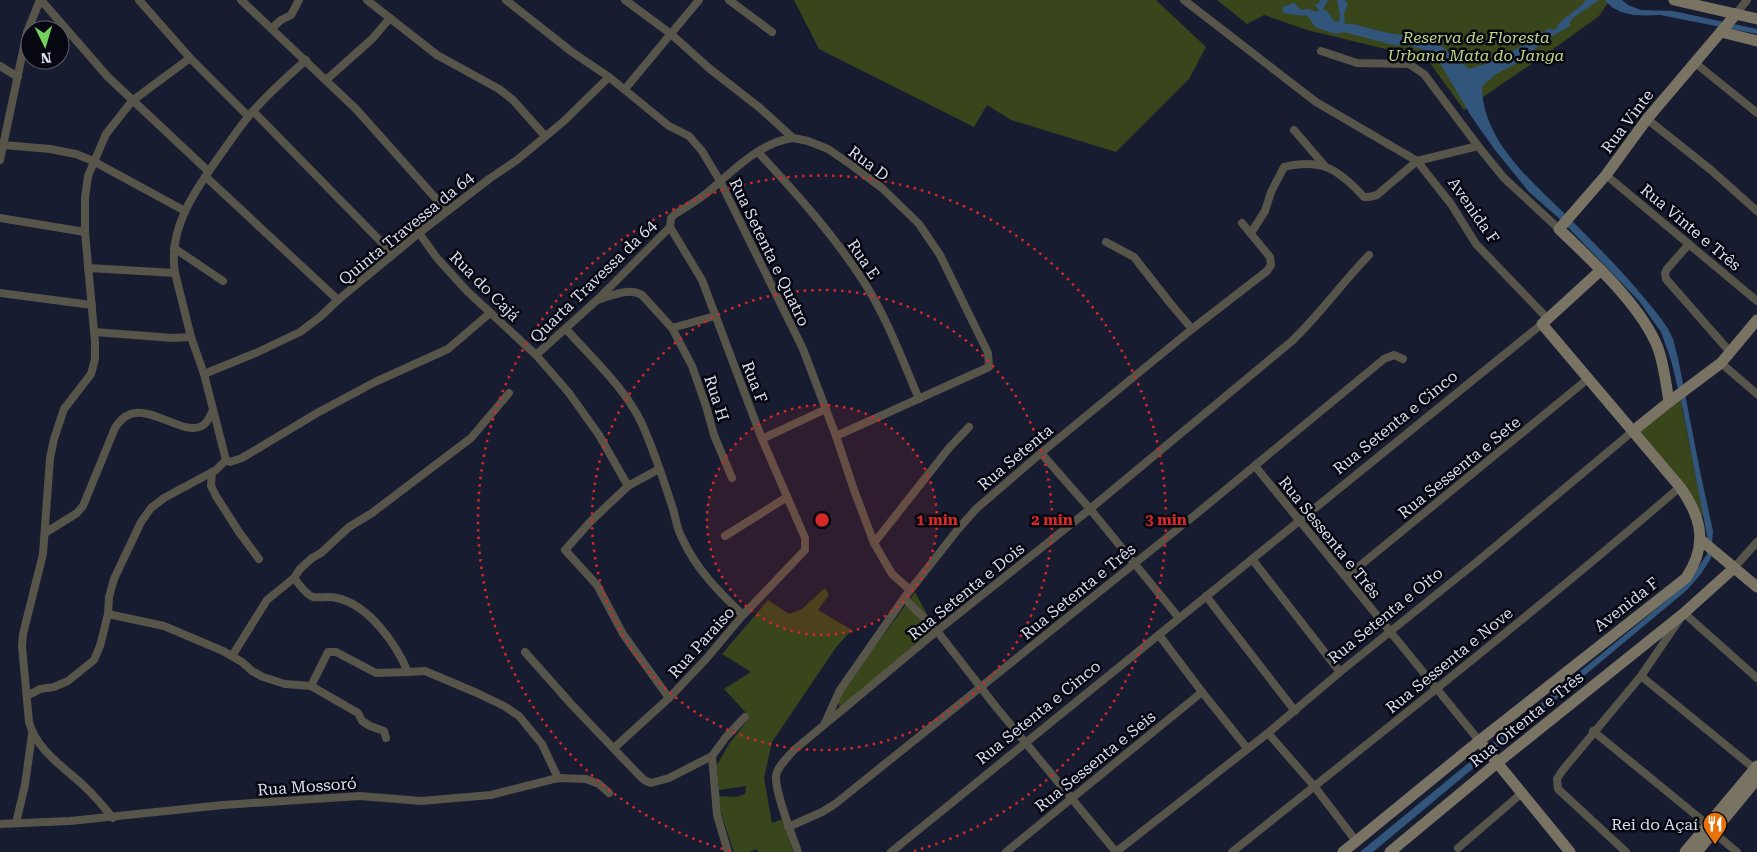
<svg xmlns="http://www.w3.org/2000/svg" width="1757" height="852" viewBox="0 0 1757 852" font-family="'Roboto Serif',serif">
<rect width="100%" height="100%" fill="#171c30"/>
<g fill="#39451b">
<polygon points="794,0 1156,0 1206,47 1189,79 1116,152 1011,120 987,105 974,127 819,49"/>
<polygon points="1217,0 1610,0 1599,16 1562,43 1464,110 1427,59 1307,30 1264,15 1247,24"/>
<polygon points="1680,397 1704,518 1636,431"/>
<polygon points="825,588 829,595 818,610 852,630 837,646 772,742 764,778 772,823 783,819 793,852 758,852 757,849 749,852 734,852 721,813 719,796 736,797 745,794 746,786 719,790 717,765 729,744 750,717 724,689 751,672 722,654 768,600 789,614 802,609"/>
<polygon points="915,592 937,633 844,714 836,700"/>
</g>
<g fill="#32557c">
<path d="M1320,0H1328L1323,9L1328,12L1334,21L1339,22L1340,16L1337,0H1345L1348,4L1344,14L1345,24H1353L1383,32L1435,41L1469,69C1499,61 1524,45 1550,28L1551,30L1556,29C1559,19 1578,11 1586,0H1599L1574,17L1569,23L1571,26L1550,37L1517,63L1496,74L1482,86C1482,139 1529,179 1564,213C1592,241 1620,268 1645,299C1655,311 1667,324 1673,339C1675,345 1676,352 1678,358L1700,471L1713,531L1711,558L1701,574L1687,590L1373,852H1360L1667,600L1692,577L1707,554L1708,541L1683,410L1671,360L1661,332L1639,301L1561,220L1529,192L1495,150L1471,116L1440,63L1428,51L1410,46L1393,45L1344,32L1335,34L1315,27L1307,15C1298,17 1293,13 1284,14L1282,7L1294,3L1301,10L1308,9L1317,12L1319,10L1314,4H1318Z"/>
<path d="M1605,0H1622L1628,5L1641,10L1673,11L1757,29V34L1660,15C1640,16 1618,17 1605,0Z"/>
</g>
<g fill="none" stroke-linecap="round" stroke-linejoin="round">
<g stroke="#575449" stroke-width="8">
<polyline points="41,0 108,77 208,171"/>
<polyline points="139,0 190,58 248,116"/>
<polyline points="241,0 356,109 447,211"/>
<polyline points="367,0 437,55 499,89 513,100 545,136"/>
<polyline points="506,0 572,52 609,77 669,126 689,136 702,151 720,181 803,349 836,436 854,490 874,543 892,574 910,590"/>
<polyline points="625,0 671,34 710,69 760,108 793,138 808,141 828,149 850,164 882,188 919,224 940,255 988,353 989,367 836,436"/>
<polyline points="729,0 772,32"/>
<polyline points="1184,0 1316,102 1417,161 1451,204 1476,244 1548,319"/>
<polyline points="1736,14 1747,0"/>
<polyline points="272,28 281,20 291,15 299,0"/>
<polyline points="1321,51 1357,63 1409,64 1424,74 1478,146 1504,178 1559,229"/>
<path d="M306,60C286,78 265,96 248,117C239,128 231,140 223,151C198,186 167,227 175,273L191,337L204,374L226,460L230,462L242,458L317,413L375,382L448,349L490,313"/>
<polyline points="1694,62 1757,113"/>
<polyline points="0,66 18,77"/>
<polyline points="326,80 372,39 390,18"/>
<polyline points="625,89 699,0"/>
<polyline points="253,111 393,254"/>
<polyline points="1647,119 1711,170 1757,211"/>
<polyline points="1294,130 1324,165"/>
<polyline points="3,145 50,149 76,154 93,161 185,211"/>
<path d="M758,152C796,193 833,234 864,282C887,318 902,359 919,399"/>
<polyline points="0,160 27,32 40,0"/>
<polyline points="1606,175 1757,301"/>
<polyline points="206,177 338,300"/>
<polyline points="0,218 85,232"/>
<path d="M670,227L671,218L675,214C687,207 698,200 708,192C733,171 760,142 793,138"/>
<polyline points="419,233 437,258 467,291 536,355 569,393 599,435 628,486"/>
<path d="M1251,233L1265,211L1271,192L1284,167C1322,158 1338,169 1364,197H1369L1377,195L1417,161L1478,146"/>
<polyline points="1106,242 1134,257 1170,303 1192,329"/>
<polyline points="1689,244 1667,269 1665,273 1666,279 1730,352"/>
<polyline points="174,248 223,281"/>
<polyline points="88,268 175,273"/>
<polyline points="0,293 92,305"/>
<path d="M597,300C611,296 629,287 642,295L672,328L692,366L706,406L714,435L732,478"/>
<polyline points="672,328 715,316"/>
<path d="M566,329C591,357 626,389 642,424C654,451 664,481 673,509C676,519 677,529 682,538C696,569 719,592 743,615"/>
<polyline points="95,332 173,338 191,337"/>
<polyline points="536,355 597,300 670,227"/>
<polyline points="1721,363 1757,394"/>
<polyline points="204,374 258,352 300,332 320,317 338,300 419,233 489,179 517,160 564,121 609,77"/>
<polyline points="762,439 826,409"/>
<polyline points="1041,453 1090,509 1179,618"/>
<polyline points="1255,466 1481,743"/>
<polyline points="659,469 628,486 590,522 565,550 597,585 623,634 669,698"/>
<polyline points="212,472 211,486 216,496 239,532 259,559"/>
<path d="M45,533L77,513L83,506L115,428C138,389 178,438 202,426C208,423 210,416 213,410"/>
<polyline points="725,536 787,497"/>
<polyline points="874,543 949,448 969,427"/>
<polyline points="1252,559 1340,672"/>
<polyline points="1734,568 1757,542"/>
<polyline points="1346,577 1589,378"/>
<path d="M294,578C299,584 306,595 313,597C321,598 329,596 337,598C369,605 396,644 408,672L425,671L477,693L504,706L519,716L542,744L558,778"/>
<polyline points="1206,596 1295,711"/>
<polyline points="904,598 937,631 996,707 1116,852"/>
<polyline points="108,614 164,626 223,651 242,662 252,671 263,677 285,684 311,686 328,652 336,652 376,673 408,672"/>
<polyline points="1159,635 1202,692 1247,748"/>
<polyline points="525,652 572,705 636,772 644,780 651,783 669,778 712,756 726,737 745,717"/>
<polyline points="232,656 267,600 294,578 300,569 312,558 321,553 349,527 372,513 471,438 509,393"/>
<polyline points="1641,676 1755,769"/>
<polyline points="311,686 358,713 362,721 370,726 384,731 386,738"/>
<polyline points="27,696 40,689 54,687 68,681 94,660 100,646 108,614 109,597 114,579 141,522 151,508 164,498 216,470 226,460"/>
<polyline points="825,723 840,690 904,598 959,528 976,509 1041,453 1192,329 1267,271 1271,265 1270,257 1242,223"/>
<polyline points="1593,731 1708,825"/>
<polyline points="1268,733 1314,786 1356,841"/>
<polyline points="614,748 669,698 706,659 743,615 805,550 805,538 762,439 702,280 670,227"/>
<polyline points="712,756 717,815 728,852"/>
<path d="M113,818C104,807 95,796 84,786C64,767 37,751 29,722L22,646L23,634L43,554L50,458L54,439L64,409L91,374L95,359V342L85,232V198L88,176L106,134L132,101L190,58"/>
<polyline points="16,823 25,785 32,734"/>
<polyline points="0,824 70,821 223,805 360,796 421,801 491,795 558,778 586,779 599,784 609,793"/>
<polyline points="788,827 822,812 835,804 1195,515 1384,359 1394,355 1403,359"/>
<polyline points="1713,832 1737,852"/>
<polyline points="1458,848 1522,793"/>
<path d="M798,852C792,835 775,793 776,776C777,767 788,757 794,750L937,631L1090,509L1292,341C1320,314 1342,283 1369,255"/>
<polyline points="891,852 1542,324"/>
<polyline points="1006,852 1202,692"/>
<polyline points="1116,852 1268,733 1340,672 1479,560 1633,431"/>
<path d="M1232,852C1382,732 1534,613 1680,487"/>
<polyline points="1626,852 1558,789 1557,779 1562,771 1641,676 1684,613 1757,678"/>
</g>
<g stroke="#787362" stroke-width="11">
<polyline points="1674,0 1757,19"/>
<polyline points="1721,32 1757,41"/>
<path d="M1669,402C1666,384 1664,365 1658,348C1641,305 1592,261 1559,229L1606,175L1647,119L1736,14"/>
<polyline points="1633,431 1669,402 1721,363 1757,320"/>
<polyline points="1701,540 1757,587"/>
<polyline points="1481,743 1570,852"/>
<path d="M1343,852L1479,741L1686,578C1708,545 1702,518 1680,487L1542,324L1601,270"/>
<polyline points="1390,852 1497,763 1684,613 1734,568"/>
<polyline points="1685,852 1757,766"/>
<polyline points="1697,852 1757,779"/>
</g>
</g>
<circle cx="822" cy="520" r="115" fill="#d62828" fill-opacity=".12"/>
<g fill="none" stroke="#d62828" stroke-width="2.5" stroke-dasharray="2.5 5">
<circle cx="822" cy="520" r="115"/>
<circle cx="822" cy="520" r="230"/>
<path d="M730 851A344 344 0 1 1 914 851"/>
</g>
<defs>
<symbol id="restaurant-pin" viewBox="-11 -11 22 30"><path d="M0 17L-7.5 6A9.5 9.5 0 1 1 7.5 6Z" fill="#e8710a" stroke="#060710"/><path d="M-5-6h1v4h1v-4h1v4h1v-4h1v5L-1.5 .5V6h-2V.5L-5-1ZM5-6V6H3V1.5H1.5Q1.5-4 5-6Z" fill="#fff"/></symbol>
</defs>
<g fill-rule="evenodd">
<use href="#restaurant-pin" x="1701" y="810" width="28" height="38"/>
</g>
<g text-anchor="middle" stroke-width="5" stroke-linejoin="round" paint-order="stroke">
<g font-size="16" font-style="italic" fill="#bdd586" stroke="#060710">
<text x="1476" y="43">Reserva de Floresta<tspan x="1476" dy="18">Urbana Mata do Janga</tspan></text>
</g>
<g font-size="16" fill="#dadeec" stroke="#060710">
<text transform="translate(1627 121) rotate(-53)" y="6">Rua Vinte</text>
<text transform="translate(869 163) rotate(37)" y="6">Rua D</text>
<text transform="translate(1474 210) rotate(55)" y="6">Avenida F</text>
<text transform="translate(1691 227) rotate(40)" y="6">Rua Vinte e Três</text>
<text transform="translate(406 228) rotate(-39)" y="6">Quinta Travessa da 64</text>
<text transform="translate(770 252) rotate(64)" y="6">Rua Setenta e Quatro</text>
<text transform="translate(864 259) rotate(56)" y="6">Rua E</text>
<text transform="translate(593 281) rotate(-44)" y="6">Quarta Travessa da 64</text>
<text transform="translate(485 286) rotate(45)" y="6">Rua do Cajá</text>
<text transform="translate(755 382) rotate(69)" y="6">Rua F</text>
<text transform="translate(717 398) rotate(72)" y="6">Rua H</text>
<text transform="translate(1395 422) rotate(-39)" y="6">Rua Setenta e Cinco</text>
<text transform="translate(1015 457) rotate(-40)" y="6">Rua Setenta</text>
<text transform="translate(1459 467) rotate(-39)" y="6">Rua Sessenta e Sete</text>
<text transform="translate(1330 537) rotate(51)" y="6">Rua Sessenta e Três</text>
<text transform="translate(966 591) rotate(-39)" y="6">Rua Setenta e Dois</text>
<text transform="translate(1078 591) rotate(-39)" y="6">Rua Setenta e Três</text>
<text transform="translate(1626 604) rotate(-38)" y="6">Avenida F</text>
<text transform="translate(1385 615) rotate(-39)" y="6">Rua Setenta e Oito</text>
<text transform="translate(701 642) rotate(-48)" y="6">Rua Paraiso</text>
<text transform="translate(1449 660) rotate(-39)" y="6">Rua Sessenta e Nove</text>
<text transform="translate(1038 712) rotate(-39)" y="6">Rua Setenta e Cinco</text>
<text transform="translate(1526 719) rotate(-39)" y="6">Rua Oitenta e Três</text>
<text transform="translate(1095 761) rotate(-39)" y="6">Rua Sessenta e Seis</text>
<text transform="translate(307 786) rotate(-4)" y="6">Rua Mossoró</text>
</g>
<g font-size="16" fill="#dadeec" stroke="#060710" text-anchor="end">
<text x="1698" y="830">Rei do Açaí</text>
</g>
</g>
<circle cx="822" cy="520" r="8" fill="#d62828" stroke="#060710" stroke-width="2.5"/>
<g font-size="15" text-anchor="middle" font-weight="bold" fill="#d62828" stroke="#060710" stroke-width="5" stroke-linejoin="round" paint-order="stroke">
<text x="937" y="525">1 min</text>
<text x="1052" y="525">2 min</text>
<text x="1166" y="525">3 min</text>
</g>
<g transform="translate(45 45) rotate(175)"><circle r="24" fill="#060710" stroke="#5b5d68"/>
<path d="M0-4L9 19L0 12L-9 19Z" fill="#73d25c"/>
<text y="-8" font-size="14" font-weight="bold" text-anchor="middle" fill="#dadeec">N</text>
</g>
</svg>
